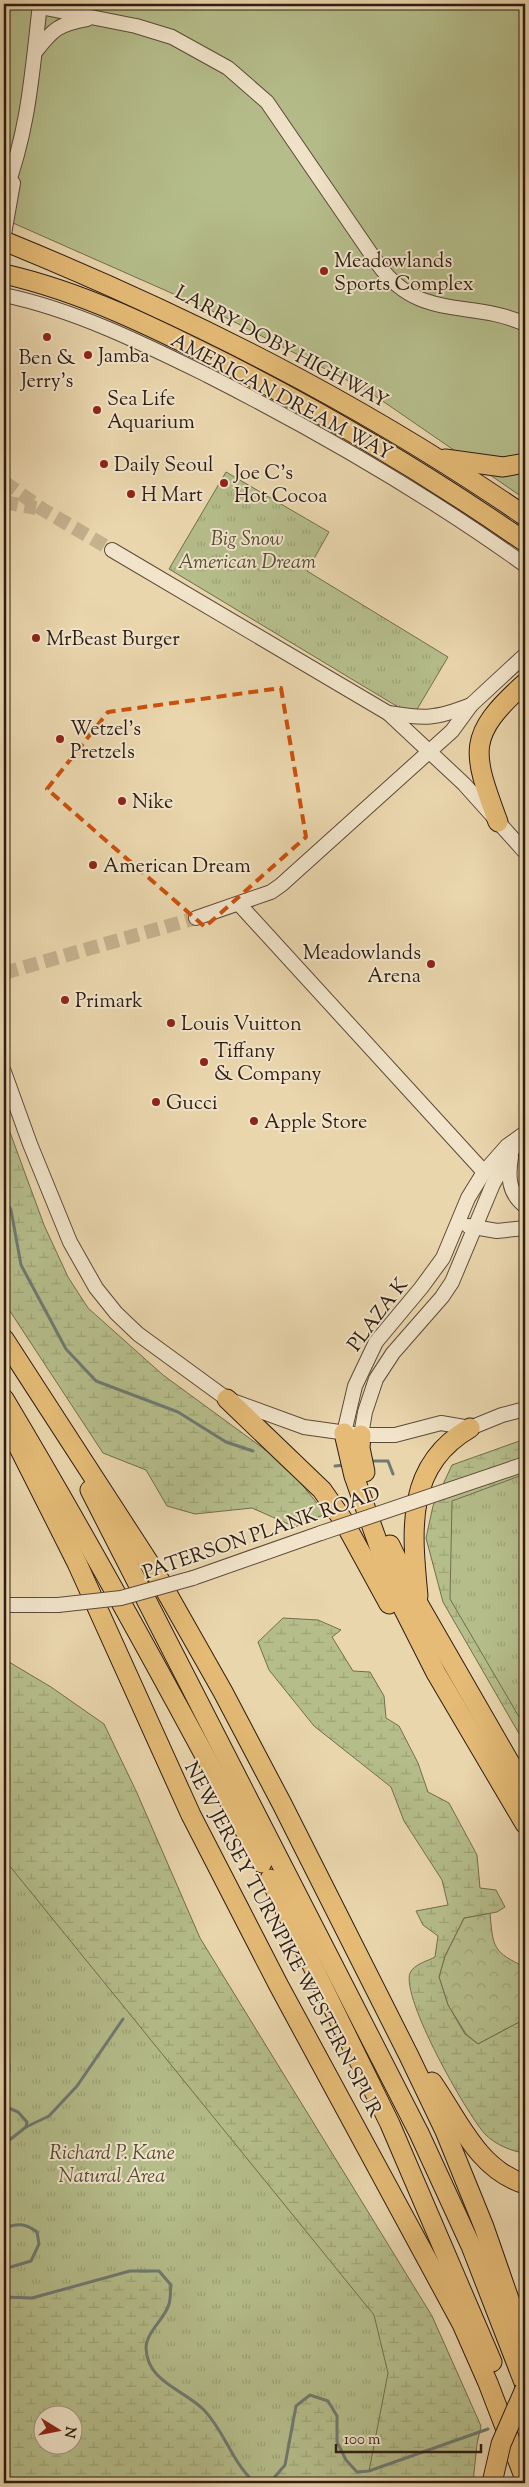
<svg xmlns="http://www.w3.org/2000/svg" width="529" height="2487" viewBox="0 0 529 2487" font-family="'Sorts Mill Goudy',serif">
<defs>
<pattern id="forest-crowns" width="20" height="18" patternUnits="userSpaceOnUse" patternTransform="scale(1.25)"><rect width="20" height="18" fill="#b5be8b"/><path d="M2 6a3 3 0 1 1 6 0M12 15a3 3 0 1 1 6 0" fill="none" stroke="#9ca377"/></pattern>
<pattern id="wetland-marsh" width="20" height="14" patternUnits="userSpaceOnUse" patternTransform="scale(1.25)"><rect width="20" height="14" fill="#b5be8b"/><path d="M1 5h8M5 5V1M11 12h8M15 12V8" fill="none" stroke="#9ca377"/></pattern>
<pattern id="park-tufts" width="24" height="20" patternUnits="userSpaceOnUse" patternTransform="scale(1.25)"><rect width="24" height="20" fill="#b5be8b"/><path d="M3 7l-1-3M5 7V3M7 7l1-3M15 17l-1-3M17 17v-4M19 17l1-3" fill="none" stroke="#9ca377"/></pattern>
</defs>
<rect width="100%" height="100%" fill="#ead6ad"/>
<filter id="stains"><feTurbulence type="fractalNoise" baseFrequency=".004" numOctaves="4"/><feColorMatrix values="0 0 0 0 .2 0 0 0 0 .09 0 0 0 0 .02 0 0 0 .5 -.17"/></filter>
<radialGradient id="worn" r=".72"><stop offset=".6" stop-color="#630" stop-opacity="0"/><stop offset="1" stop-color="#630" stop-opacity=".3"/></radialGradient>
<path fill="url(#forest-crowns)" stroke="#716d4f" d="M490,1913C493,1948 493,1952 525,1967V2019L478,2044L466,2034L448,2005L439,1977L445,1956L464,1918Z"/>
<g fill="url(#wetland-marsh)" stroke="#716d4f" fill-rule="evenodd">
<polygon points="4,1116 44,1225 68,1277 88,1308 163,1375 286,1465 326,1514 295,1527 252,1508 195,1514 167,1506 146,1470 103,1453 4,1302"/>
<polygon points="525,1439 525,1744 443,1602 426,1538 433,1506 452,1465"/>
<path d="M283,1618L318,1620L341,1630L332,1637L353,1671L370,1672L384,1696L386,1718L399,1726L418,1763L428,1792L449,1803L477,1855L480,1888L496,1890L505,1907L497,1912L464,1918L445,1956L439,1977L448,2005L465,2034L478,2044L525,2019V2153C513,2152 494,2144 485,2134C466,2113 401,1998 410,1973C414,1964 428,1961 435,1957L438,1936L423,1925L416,1911L448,1905L442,1880L404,1821L391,1787L314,1726L269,1670L258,1642Z"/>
<path d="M4,1659L51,1687L104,1724L137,1793L200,1938L432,2316L481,2426L477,2444L473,2483H4ZM42,2414H72V2444H42Z"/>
</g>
<g fill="url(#park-tufts)" stroke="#716d4f">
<polygon points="226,472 329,532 307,571 448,657 413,716 169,569"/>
<polygon points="525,1474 525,1727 450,1599 452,1501"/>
<path d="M4,1859L374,2315L388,2373L369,2471L357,2472L346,2460L337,2442V2416L328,2401L310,2395L296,2406L285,2465L272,2480L254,2482C232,2462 225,2432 204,2410C183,2389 147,2382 146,2348C146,2332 165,2319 169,2304C171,2298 170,2291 171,2285L159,2271H130L32,2298L4,2297Z"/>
</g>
<polygon fill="#b5be8b" stroke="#716d4f" points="4,4 525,4 525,499 368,391 221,315 4,219"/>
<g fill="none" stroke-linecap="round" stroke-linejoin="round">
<g stroke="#6e7a72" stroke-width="3">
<polyline points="4,1197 11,1210 21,1265 66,1349 96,1381 178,1412 226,1442 253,1451"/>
<polyline points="368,1461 388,1461 393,1474"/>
<polyline points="335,1466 345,1465"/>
<polyline points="4,1969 7,1971 4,1978"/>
<polyline points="4,2002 6,2013 4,2014"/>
<polyline points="4,2060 9,2065 9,2071 4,2075"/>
<polyline points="4,2106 18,2112 27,2122 26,2127"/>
<polyline points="4,2141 7,2142 26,2127 49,2116 77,2086 123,2019"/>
<path d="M4,2228C18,2223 25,2223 37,2232L39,2244L31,2261L4,2269"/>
<path d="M4,2297L32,2298L130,2271H159L171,2285C170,2291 171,2298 169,2304C165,2319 146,2332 146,2348C147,2382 183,2389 204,2410C225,2432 232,2462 254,2482L272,2480L285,2465L296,2406L310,2395L328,2401L337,2416V2442L346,2460L357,2472L369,2471L488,2429"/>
</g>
<g stroke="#c4b18e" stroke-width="14" stroke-dasharray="14 7" stroke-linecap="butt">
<polyline points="4,482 42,509 112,550"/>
<polyline points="4,502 36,508"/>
<polyline points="4,973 196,918"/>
</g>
<defs>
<g id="minor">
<path d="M40,7L136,26L172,37L228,68L267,102L378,264C419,322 471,299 525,324"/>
<path d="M36,51C53,29 59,24 87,19"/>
<path d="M4,195C29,129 32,73 40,4"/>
<polyline points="4,234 13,183"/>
<path d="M4,295C75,310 142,343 207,375C317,431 425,493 525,565"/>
<polyline points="112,550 388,713 464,784 525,852"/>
<path d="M388,713C425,719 435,719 471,705"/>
<polyline points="239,904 484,1172"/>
<polyline points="196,918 271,892 281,885 452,731 471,705 525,655"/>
<polyline points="4,1072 30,1144 70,1242 96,1288 116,1313 138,1334 227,1399 304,1427 361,1435 395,1435 441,1423 470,1428 502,1415 525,1409"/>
<path d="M511,1157C508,1176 508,1193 525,1206"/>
<polyline points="468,1226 497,1231 525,1228"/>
<polyline points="344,1433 355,1386 376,1342 421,1288 443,1258 468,1198 484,1172 507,1146 525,1133"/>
<polyline points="361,1435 365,1412 376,1379 393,1353 442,1297 452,1282 493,1184 518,1140"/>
<polyline points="193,1578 321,1533"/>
<polyline points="4,1605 58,1605"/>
</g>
<g id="highway">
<path d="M4,241C190,317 359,402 525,516"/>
<path d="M4,274C83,292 155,328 227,364C331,417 430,476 525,542"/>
<polyline points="445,459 503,467 525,463"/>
<path d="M498,822C472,751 466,736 525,683"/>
<polyline points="4,1339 155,1572 223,1692 282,1804 409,2056 445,2131 484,2227 525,2345"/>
<path d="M4,1399C95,1551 179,1706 262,1863"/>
<polyline points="227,1399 322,1490 343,1520 389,1604"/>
<polyline points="4,1418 77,1563 191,1815 279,1986 462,2324 488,2383 525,2479"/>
<polyline points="344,1433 354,1476 396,1594 436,1673 525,1824"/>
<polyline points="361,1435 360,1448 365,1472"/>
<polyline points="90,1490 419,2133 471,2246 525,2385"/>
<polyline points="390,1545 419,1605 525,1789"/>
<path d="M418,1596C412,1532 404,1466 470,1428"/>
<polyline points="270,1879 390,2124 492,2362"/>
<path d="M432,2082C458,2119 478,2170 525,2184"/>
</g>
</defs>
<use href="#minor" stroke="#5c4a3a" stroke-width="16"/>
<use href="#highway" stroke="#2d1c13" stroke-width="21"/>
<use href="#minor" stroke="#f1e4ca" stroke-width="14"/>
<use href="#highway" stroke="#e5bb76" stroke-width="19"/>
<defs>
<g id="minor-bridge">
<polyline points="321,1533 525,1464"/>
<polyline points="58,1605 121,1598 193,1578"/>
</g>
<polyline id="highway-bridge" points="492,2483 501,2444 525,2389"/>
</defs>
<use href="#minor-bridge" stroke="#5c4a3a" stroke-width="16" stroke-linecap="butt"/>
<use href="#highway-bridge" stroke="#2d1c13" stroke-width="21" stroke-linecap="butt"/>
<use href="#minor-bridge" stroke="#f1e4ca" stroke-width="14"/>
<use href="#highway-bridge" stroke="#e5bb76" stroke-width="19"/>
</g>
<path fill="none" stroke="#cc500d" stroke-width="4" stroke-dasharray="10 6" stroke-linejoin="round" d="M281,688L306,837L205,927L47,789L108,712Z"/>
<g fill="#8f2418" stroke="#f1e4ca" stroke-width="2">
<circle cx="324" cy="271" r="5"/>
<circle cx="47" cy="337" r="5"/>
<circle cx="88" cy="355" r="5"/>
<circle cx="97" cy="410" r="5"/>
<circle cx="104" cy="464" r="5"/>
<circle cx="224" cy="483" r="5"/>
<circle cx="131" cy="494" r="5"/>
<circle cx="36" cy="638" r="5"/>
<circle cx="60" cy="739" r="5"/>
<circle cx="122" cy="801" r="5"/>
<circle cx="93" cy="865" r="5"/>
<circle cx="431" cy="964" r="5"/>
<circle cx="65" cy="1000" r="5"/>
<circle cx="171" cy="1023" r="5"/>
<circle cx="204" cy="1062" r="5"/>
<circle cx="156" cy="1102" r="5"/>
<circle cx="254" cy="1121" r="5"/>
</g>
<g text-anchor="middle" stroke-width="4" stroke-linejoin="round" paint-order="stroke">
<g font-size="20" fill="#2d1c13" stroke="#f1e4ca" text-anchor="start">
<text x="334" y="267">Meadowlands<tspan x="334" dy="23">Sports Complex</tspan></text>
<text x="98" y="362">Jamba</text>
<text x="47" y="364" text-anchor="middle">Ben &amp;<tspan x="47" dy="23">Jerry's</tspan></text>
<text x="107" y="405">Sea Life<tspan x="107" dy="23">Aquarium</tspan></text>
<text x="114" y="471">Daily Seoul</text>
<text x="234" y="479">Joe C's<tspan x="234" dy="23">Hot Cocoa</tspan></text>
<text x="141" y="501">H Mart</text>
<text x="46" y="645">MrBeast Burger</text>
<text x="70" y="735">Wetzel's<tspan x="70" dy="23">Pretzels</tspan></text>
<text x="132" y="808">Nike</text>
<text x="103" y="872">American Dream</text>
<text x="421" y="959" text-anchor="end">Meadowlands<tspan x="421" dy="23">Arena</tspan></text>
<text x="75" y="1007">Primark</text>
<text x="181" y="1030">Louis Vuitton</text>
<text x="214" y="1057">Tiffany<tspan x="214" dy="23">&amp; Company</tspan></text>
<text x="166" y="1109">Gucci</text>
<text x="264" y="1128">Apple Store</text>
</g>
<g font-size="20" fill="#2d1c13" stroke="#f1e4ca">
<text transform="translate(282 346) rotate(28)" y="7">LARRY DOBY HIGHWAY</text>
<text transform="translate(282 396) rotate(28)" y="7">AMERICAN DREAM WAY</text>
<text transform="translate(377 1314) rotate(-53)" y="7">PLAZA K</text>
<text transform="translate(261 1532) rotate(-19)" y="7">PATERSON PLANK ROAD</text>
<text transform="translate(284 1939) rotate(62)" y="7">NEW JERSEY TURNPIKE WESTERN SPUR</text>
</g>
<g font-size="20" font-style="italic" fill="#564d37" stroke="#f1e4ca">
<text x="247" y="545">Big Snow<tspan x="247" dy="23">American Dream</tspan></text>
<text x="112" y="2159">Richard P. Kane<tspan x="112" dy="23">Natural Area</tspan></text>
</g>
</g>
<rect width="529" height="2487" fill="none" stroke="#ead6ad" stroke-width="20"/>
<rect x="5" y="5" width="519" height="2477" fill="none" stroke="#2d1c13" stroke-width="2.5"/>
<rect x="10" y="10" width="509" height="2467" fill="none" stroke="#2d1c13"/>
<g transform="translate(58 2430) rotate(100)"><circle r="24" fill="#f1e4ca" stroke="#a39481"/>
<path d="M0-4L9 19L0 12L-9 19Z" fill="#8f2418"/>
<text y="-8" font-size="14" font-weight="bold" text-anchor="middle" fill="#2d1c13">N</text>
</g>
<path d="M336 2444v8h145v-8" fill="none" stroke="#2d1c13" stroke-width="2.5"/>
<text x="344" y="2444" font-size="15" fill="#2d1c13" stroke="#f1e4ca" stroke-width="4" paint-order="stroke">100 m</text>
<rect width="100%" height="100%" filter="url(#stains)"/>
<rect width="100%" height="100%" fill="url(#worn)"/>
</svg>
